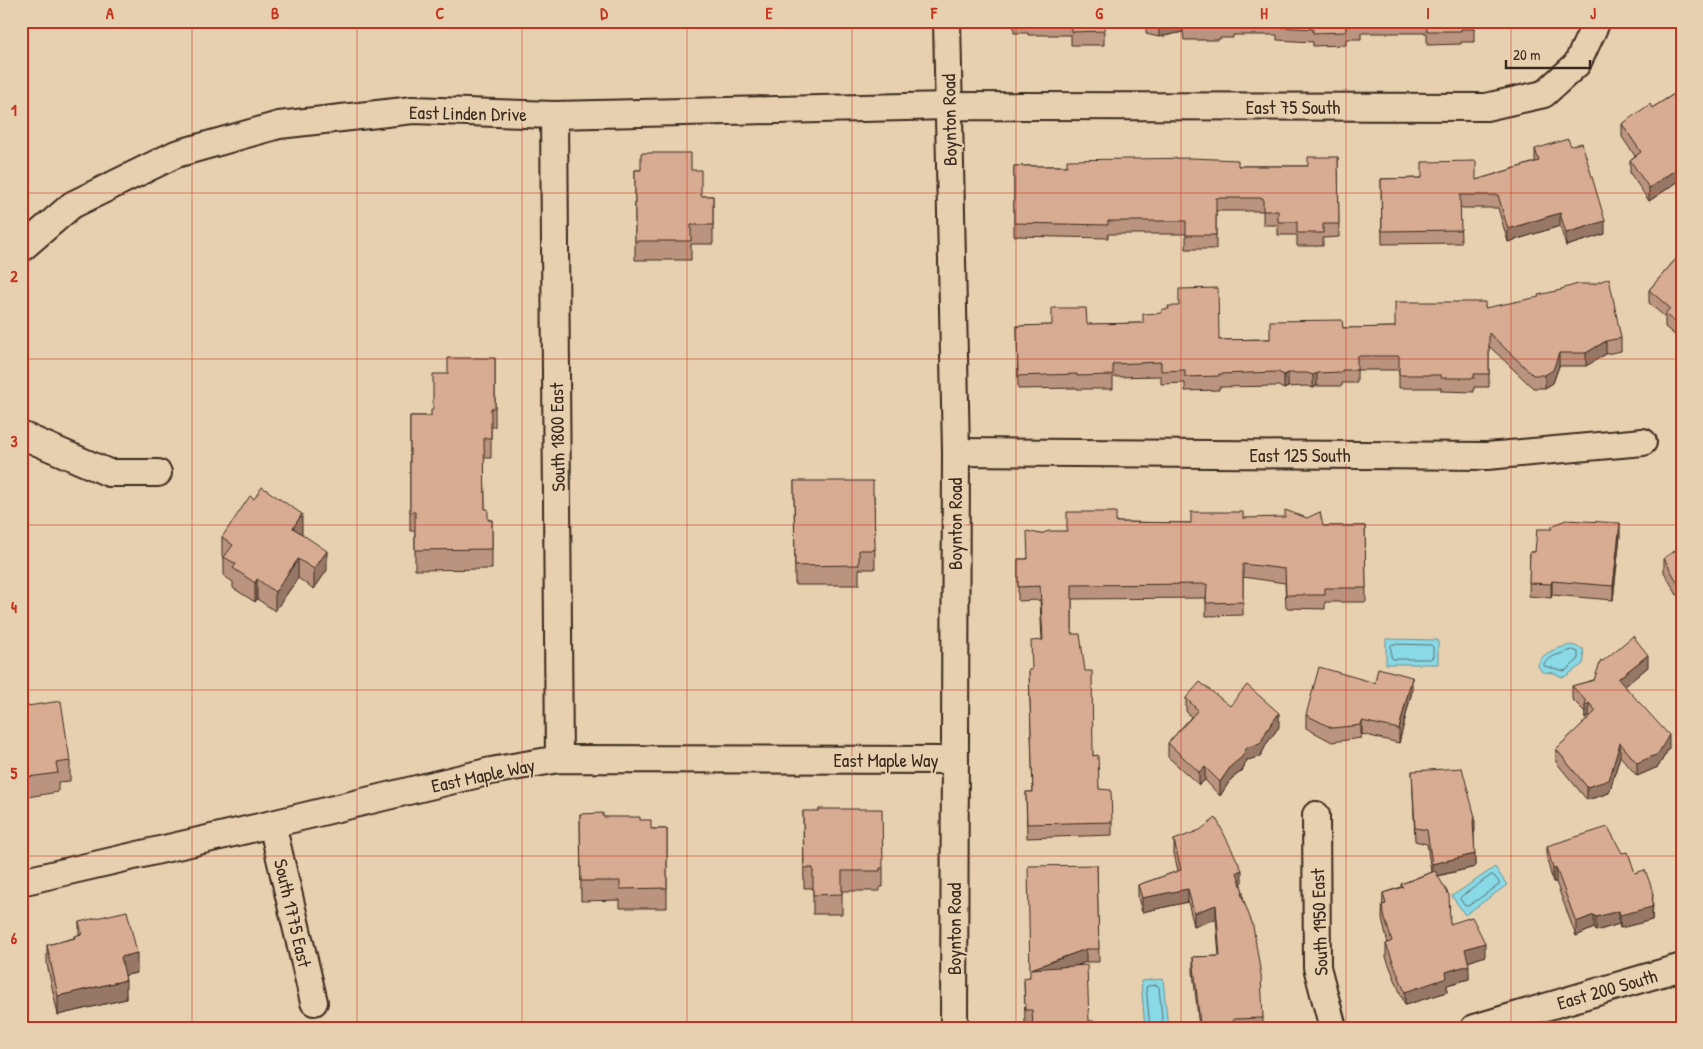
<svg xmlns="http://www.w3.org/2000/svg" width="1703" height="1049" viewBox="0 0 1703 1049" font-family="'Patrick Hand',sans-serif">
<rect width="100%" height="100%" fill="#e7d0af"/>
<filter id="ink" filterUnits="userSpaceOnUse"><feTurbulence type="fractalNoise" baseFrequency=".02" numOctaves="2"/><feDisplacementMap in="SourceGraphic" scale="10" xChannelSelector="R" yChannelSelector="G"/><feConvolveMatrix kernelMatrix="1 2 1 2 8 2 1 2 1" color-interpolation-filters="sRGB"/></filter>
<g filter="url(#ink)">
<g fill="#89d9e6" stroke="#6a9396">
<polygon points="1386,639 1438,640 1438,664 1386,664"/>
<path d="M1572,645L1583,649L1584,658L1583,664L1566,676L1562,677L1554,673L1542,672L1538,666C1540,652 1560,647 1572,645Z"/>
<polygon points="1495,867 1507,885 1465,915 1452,896"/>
<polygon points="1163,979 1168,1028 1145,1028 1141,981"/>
</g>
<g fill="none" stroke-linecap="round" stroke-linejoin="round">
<g stroke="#5a706e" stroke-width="1">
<polygon points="1393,644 1431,645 1433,647 1433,657 1430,659 1393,659 1391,657 1391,646"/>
<polygon points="1573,650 1578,652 1578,660 1565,671 1544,666 1544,663 1554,656"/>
<polygon points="1492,875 1494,876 1499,882 1499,885 1468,906 1465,906 1460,899 1461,897"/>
<polyline points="1150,1028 1146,987 1148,986 1157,985 1159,987 1163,1028"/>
</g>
<defs>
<g id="street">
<polyline points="947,21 956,452 954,1028"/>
<polyline points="554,115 559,759"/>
<polyline points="21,249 72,205 176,154 279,125 413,110 554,115 948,106 1486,107 1544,94 1577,64 1597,21"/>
<polyline points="21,435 109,473 158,473"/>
<polyline points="956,452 1487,456 1643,442"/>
<polyline points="1316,815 1317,967 1333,1028"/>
<polyline points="272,824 314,1002"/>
<polyline points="21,882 272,824 491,771 559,759 955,760"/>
<polyline points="1474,1028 1682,967"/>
</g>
</defs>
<use href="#street" stroke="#3b2a1e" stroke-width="30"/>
<use href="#street" stroke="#e7d0af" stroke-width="26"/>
</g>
<g fill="#ba947e" stroke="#3b2a1e">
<polygon points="1013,21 1104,21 1104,45 1071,45 1071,35 1028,35 1028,33 1014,33"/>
<polygon points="1146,21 1474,21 1474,42 1461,42 1461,44 1427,45 1427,33 1361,33 1361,39 1346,39 1346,45 1313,46 1313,42 1277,40 1277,35 1233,35 1233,38 1219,38 1219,40 1184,40 1183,32 1159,37 1146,34"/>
<polygon points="1682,89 1682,179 1649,201 1630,173 1630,160 1635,156 1622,137 1622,124 1652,108"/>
<polygon points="1535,149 1605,234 1566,246 1560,226 1508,242 1498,208 1460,208 1461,243 1382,244 1381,179 1422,178 1476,180 1535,162"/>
<polygon points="1338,157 1339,237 1323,238 1323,246 1297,246 1297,235 1278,235 1278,225 1263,225 1263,211 1216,211 1216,249 1186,249 1186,234 1108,234 1108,238 1014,236 1014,166 1308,166"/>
<polygon points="635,170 691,170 701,196 713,196 713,244 691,244 691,260 635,260"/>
<polygon points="1682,252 1682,341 1665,327 1665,317 1649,303 1649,290"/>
<polygon points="1485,308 1621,338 1621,351 1606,354 1586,366 1559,366 1553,383 1545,388 1533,388 1489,346 1489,387 1474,387 1474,392 1441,391 1441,388 1399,388 1399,370 1357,370 1357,383 1342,383 1342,386 1317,386 1313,388 1307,386 1288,387 1284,389 1278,386 1219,387 1219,390 1185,391 1185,383 1161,384 1161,376 1113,377 1113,389 1077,389 1077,388 1018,389 1017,326 1143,323 1162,313 1219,340 1270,339 1343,328 1395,327"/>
<polygon points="495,358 495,427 491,427 491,458 484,458 485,509 488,520 492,520 492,569 415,570 415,531 410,531 410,416 431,416 433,410"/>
<polygon points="794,481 874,495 875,569 859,569 859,585 795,585"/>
<polygon points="1243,518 1323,526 1365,526 1366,602 1325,602 1325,609 1286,608 1285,583 1243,577 1243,615 1206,616 1206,598 1072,599 1072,634 1099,789 1112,822 1112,835 1027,838 1026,792 1033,792 1029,670 1032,670 1042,640 1040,600 1018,601 1018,559 1027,559 1040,534 1067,531 1116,522 1191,523"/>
<polygon points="302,534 327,570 314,589 298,578 275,611 257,599 255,602 233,588 233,582 224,576 224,559 222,557 222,537"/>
<polygon points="1620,536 1613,600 1552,595 1551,598 1529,596 1530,552 1535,552"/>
<polygon points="1682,546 1682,595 1677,595 1664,572 1664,558"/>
<polygon points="1603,661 1648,667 1625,686 1669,748 1658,767 1637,776 1620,756 1609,793 1587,800 1556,762 1556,749 1590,717 1589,716 1585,719 1585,712 1572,699 1572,686 1594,680"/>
<polygon points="1375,683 1412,691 1399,743 1362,734 1361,738 1332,742 1306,728 1306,715"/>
<polygon points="1186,698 1279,727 1267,743 1260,757 1247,760 1242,771 1231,779 1220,796 1205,780 1199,785 1168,757 1168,743 1191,717 1186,711"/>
<polygon points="21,707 70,761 70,781 58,782 58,792 21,798"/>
<polygon points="1412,771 1475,831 1474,833 1475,867 1438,876 1450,924 1485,956 1468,962 1469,979 1447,985 1447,992 1405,1005 1386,957 1386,944 1388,943 1385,932 1382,918 1383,893 1401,887 1401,884 1431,872 1427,844 1415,841"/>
<polygon points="803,811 883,868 883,887 880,887 880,891 842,891 842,914 813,914 813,888 804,888"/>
<polygon points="580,814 603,817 640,820 651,829 667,829 667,908 620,908 620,900 581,901"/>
<polygon points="1174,840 1242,883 1241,884 1263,1018 1263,1028 1199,1028 1193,971 1193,957 1219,956 1216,919 1194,926 1188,902 1142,912 1138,898 1138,885 1178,871 1174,853"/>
<polygon points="1547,846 1622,853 1653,904 1652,920 1620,928 1619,924 1596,931 1594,928 1576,936 1556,882 1553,882 1547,860"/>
<polygon points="1097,865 1099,962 1086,962 1077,966 1089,1021 1095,1028 1032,1028 1032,1023 1025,1023 1024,978 1030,977"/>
<polygon points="79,922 137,973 125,975 126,999 58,1015 47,964 47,945 74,938 74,936 79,935"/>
</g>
<g fill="#977866" stroke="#3b2a1e">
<polygon points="1172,21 1183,21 1183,32 1159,37 1159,24"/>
<polygon points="1682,165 1682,179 1649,201 1649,188"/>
<polygon points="1560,213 1560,226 1508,242 1508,229"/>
<polygon points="1605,221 1605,234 1566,246 1566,233"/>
<polygon points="1606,341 1606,354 1586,366 1586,353"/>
<polygon points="1559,353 1559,366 1553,383 1545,388 1545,375"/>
<polygon points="1288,373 1288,387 1284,389 1284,375"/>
<polygon points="1317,373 1317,386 1313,388 1313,375"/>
<polygon points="27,487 27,506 21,519 21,499"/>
<polygon points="302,514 302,534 293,528"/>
<polygon points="1620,523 1620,536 1613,600 1613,586"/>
<polygon points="327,551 327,570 314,589 314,569"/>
<polygon points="298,559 298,578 275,611 275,592"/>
<polygon points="257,579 257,599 255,602 255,583"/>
<polygon points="1552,581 1552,595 1551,598 1551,584"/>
<polygon points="1648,655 1648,667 1618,692 1618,679"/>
<polygon points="1412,677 1412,691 1399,743 1399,729"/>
<polygon points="1589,703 1589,716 1585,719 1585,706"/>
<polygon points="1279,713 1279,727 1267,743 1260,757 1247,760 1242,771 1231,779 1220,796 1220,782 1231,766 1247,747 1267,730"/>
<polygon points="1362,721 1362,734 1361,738 1361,725"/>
<polygon points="1669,735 1669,748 1658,767 1637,776 1637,763"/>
<polygon points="1620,743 1620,756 1609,793 1587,800 1587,787"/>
<polygon points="1205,767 1205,780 1199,785 1199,772"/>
<polygon points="1475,817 1475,831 1473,835 1473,822"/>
<polygon points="1475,854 1475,867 1432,877 1432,864"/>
<polygon points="1556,868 1556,882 1553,882 1553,869"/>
<polygon points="1242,870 1242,883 1237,885 1237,872"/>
<polygon points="1188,889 1188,902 1142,912 1142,898"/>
<polygon points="1653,891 1652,920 1620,928 1620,915"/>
<polygon points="1243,892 1243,905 1241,893"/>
<polygon points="1216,905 1216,919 1194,926 1194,913"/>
<polygon points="1619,911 1619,924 1596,931 1596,917"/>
<polygon points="1594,915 1594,928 1576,936 1576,922"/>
<polygon points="1485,943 1485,956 1465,963 1465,949"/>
<polygon points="1086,949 1086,962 1031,982 1031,969"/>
<polygon points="137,953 137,973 121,976 121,957"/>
<polygon points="1469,965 1469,979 1447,985 1447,992 1405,1005 1405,992 1446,972"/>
<polygon points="126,980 126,999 58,1015 58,996"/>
<polygon points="1202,1023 1202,1028 1200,1028 1200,1024"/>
</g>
<g fill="#d8ac92" stroke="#3b2a1e">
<polygon points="1071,21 1104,21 1104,31 1071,32"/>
<polygon points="1148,21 1172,21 1159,24"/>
<polygon points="1183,21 1361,21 1361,25 1346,26 1346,32 1313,33 1313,29 1277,27 1277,22 1233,22 1233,24 1219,24 1219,26 1184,27"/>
<polygon points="1427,21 1474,21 1474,29 1461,29 1461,31 1427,31"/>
<polygon points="1682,89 1682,165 1649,188 1630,160 1641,152 1622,124 1650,104 1652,108"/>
<polygon points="1568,139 1571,146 1582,143 1605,221 1566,233 1560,213 1508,229 1498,195 1460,195 1461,230 1382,231 1381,179 1422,178 1422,162 1476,161 1476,180 1539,161 1535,149"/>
<polygon points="641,153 691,153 691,170 701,170 701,196 713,196 713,225 691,225 691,241 635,241 635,170 641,170"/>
<polygon points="1308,157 1338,157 1339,224 1323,224 1323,233 1297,233 1297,222 1278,222 1278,211 1263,211 1263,198 1216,198 1216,235 1186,235 1186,221 1108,221 1108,225 1014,223 1014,166 1067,166 1067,160 1192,158 1238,160 1238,166 1308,166"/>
<polygon points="1682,252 1682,328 1665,314 1670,308 1649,290"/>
<polygon points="1609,278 1621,338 1606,341 1586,353 1559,353 1553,370 1545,375 1533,375 1489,333 1489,374 1474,374 1474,378 1441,378 1441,375 1399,375 1399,356 1357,356 1357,370 1342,370 1342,372 1317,373 1313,375 1307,373 1288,373 1284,375 1278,372 1219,374 1219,376 1185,377 1185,370 1161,371 1161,362 1113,364 1113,375 1077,376 1077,374 1018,376 1017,326 1052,325 1052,308 1086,308 1087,324 1143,323 1143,314 1162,313 1162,309 1169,309 1168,306 1179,306 1179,289 1218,288 1219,340 1270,339 1270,321 1342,320 1343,328 1395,327 1395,302 1485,302 1485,308 1539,297 1538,295 1561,290 1561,289 1578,284 1594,284"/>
<polygon points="448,358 495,358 495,408 491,408 491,438 484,438 485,509 488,509 488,520 492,520 492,549 415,550 415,512 410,512 410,416 431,416 431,410 433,410 433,374 448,374"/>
<polygon points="794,481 873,481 873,495 874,495 875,550 859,550 859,565 795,566"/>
<polygon points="21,484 27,487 21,499"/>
<polygon points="262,487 302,514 293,528 327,551 314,569 298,559 275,592 257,579 255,583 233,568 236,564 224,557 233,545 222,537 250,496 254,499"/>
<polygon points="1285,510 1307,518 1320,512 1323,526 1365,526 1366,588 1325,588 1325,595 1286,595 1285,569 1243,564 1243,602 1206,603 1207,584 1072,585 1072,634 1080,634 1085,671 1092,671 1093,756 1098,755 1099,789 1111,790 1112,822 1027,824 1026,792 1033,792 1029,670 1032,670 1031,641 1043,640 1040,586 1018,587 1018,559 1028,559 1027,531 1040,534 1049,531 1067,531 1067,512 1116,512 1116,522 1191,523 1191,512 1243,512 1243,518 1285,517"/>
<polygon points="1566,520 1620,523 1613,586 1552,581 1551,584 1529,583 1530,552 1535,552 1537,529 1552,529 1552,526"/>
<polygon points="1682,546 1682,581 1677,582 1664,558"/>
<polygon points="1633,636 1648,655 1618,679 1669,735 1658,754 1637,763 1620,743 1609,780 1587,787 1556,749 1596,711 1589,703 1585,706 1586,701 1572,686 1594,680 1601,660 1603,661"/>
<polygon points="1319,667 1375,683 1378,668 1412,677 1399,729 1362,721 1361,725 1332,728 1306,715"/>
<polygon points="1200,682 1230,706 1247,685 1279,713 1267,730 1260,744 1247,747 1242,757 1231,766 1220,782 1205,767 1199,772 1168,743 1198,710 1186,698"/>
<polygon points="61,701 70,761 56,763 58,773 21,778 21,707"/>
<polygon points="1462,768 1475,817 1473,822 1475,854 1432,864 1427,830 1415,828 1412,771"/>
<polygon points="819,809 882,809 883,868 880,868 880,871 842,871 842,894 813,895 813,868 804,868 803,811 819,811"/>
<polygon points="603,813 603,817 640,817 640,820 651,820 651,829 667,829 667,888 620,889 620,881 581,881 580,814"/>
<polygon points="1216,818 1242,870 1237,872 1243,892 1241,893 1253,926 1261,975 1263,1018 1233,1019 1234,1028 1203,1028 1202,1023 1200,1024 1193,957 1220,956 1216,905 1194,913 1188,889 1142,898 1138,885 1181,870 1174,840 1200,830"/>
<polygon points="1608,827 1622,853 1628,852 1635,873 1645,870 1653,891 1652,907 1620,915 1619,911 1596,917 1594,915 1576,922 1556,868 1553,869 1547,846"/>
<polygon points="1097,865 1099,949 1086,949 1031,969 1087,965 1089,1021 1095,1021 1095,1028 1033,1028 1032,1010 1025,1010 1024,978 1030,977 1028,866"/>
<polygon points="1435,871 1449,895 1450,924 1472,917 1485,943 1465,949 1469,965 1446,972 1447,978 1405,992 1386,944 1392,941 1385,919 1382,905 1386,904 1383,893 1403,887 1401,884"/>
<polygon points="127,911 137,953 121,957 126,980 58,996 47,945 75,938 74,936 82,934 79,922"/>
</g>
</g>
<path fill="none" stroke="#c8321e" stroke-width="1" stroke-opacity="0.55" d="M192,21V1028M357,21V1028M522,21V1028M687,21V1028M852,21V1028M1016,21V1028M1181,21V1028M1346,21V1028M1511,21V1028M21,193H1682M21,359H1682M21,525H1682M21,690H1682M21,856H1682"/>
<g text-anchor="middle" stroke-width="4" stroke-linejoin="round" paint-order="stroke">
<g font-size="19" fill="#3b2a1e" stroke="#e7d0af">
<text x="1293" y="114">East 75 South</text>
<text transform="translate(468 113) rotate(1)" y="7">East Linden Drive</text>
<text transform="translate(949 120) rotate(-91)" y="7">Boynton Road</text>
<text transform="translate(557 437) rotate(-91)" y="7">South 1800 East</text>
<text x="1300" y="462">East 125 South</text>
<text transform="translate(955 524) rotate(-90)" y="7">Boynton Road</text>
<text x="886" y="767">East Maple Way</text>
<text transform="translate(483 775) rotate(-12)" y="7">East Maple Way</text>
<text transform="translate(293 913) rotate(77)" y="7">South 1775 East</text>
<text transform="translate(1319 922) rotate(-92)" y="7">South 1950 East</text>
<text transform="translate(954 929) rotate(-90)" y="7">Boynton Road</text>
<text transform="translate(1607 989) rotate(-16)" y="7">East 200 South</text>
</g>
</g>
<rect width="1703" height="1049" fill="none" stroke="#e7d0af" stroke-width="55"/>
<path d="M1506 60v8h84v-8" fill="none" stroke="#3b2a1e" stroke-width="2.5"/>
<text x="1513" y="60" font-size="15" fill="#3b2a1e" stroke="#e7d0af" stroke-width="4" paint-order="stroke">20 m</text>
<rect x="28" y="28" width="1648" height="994" fill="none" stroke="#c8321e" stroke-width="2"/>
<g font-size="16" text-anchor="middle" font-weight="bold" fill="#c8321e">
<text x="110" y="19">A</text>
<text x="275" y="19">B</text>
<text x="440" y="19">C</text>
<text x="604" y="19">D</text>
<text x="769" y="19">E</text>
<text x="934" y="19">F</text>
<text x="1099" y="19">G</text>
<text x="1264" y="19">H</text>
<text x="1428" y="19">I</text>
<text x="1593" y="19">J</text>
<text x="14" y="116">1</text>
<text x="14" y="282">2</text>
<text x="14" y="447">3</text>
<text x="14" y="613">4</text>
<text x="14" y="779">5</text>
<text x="14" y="944">6</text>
</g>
</svg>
